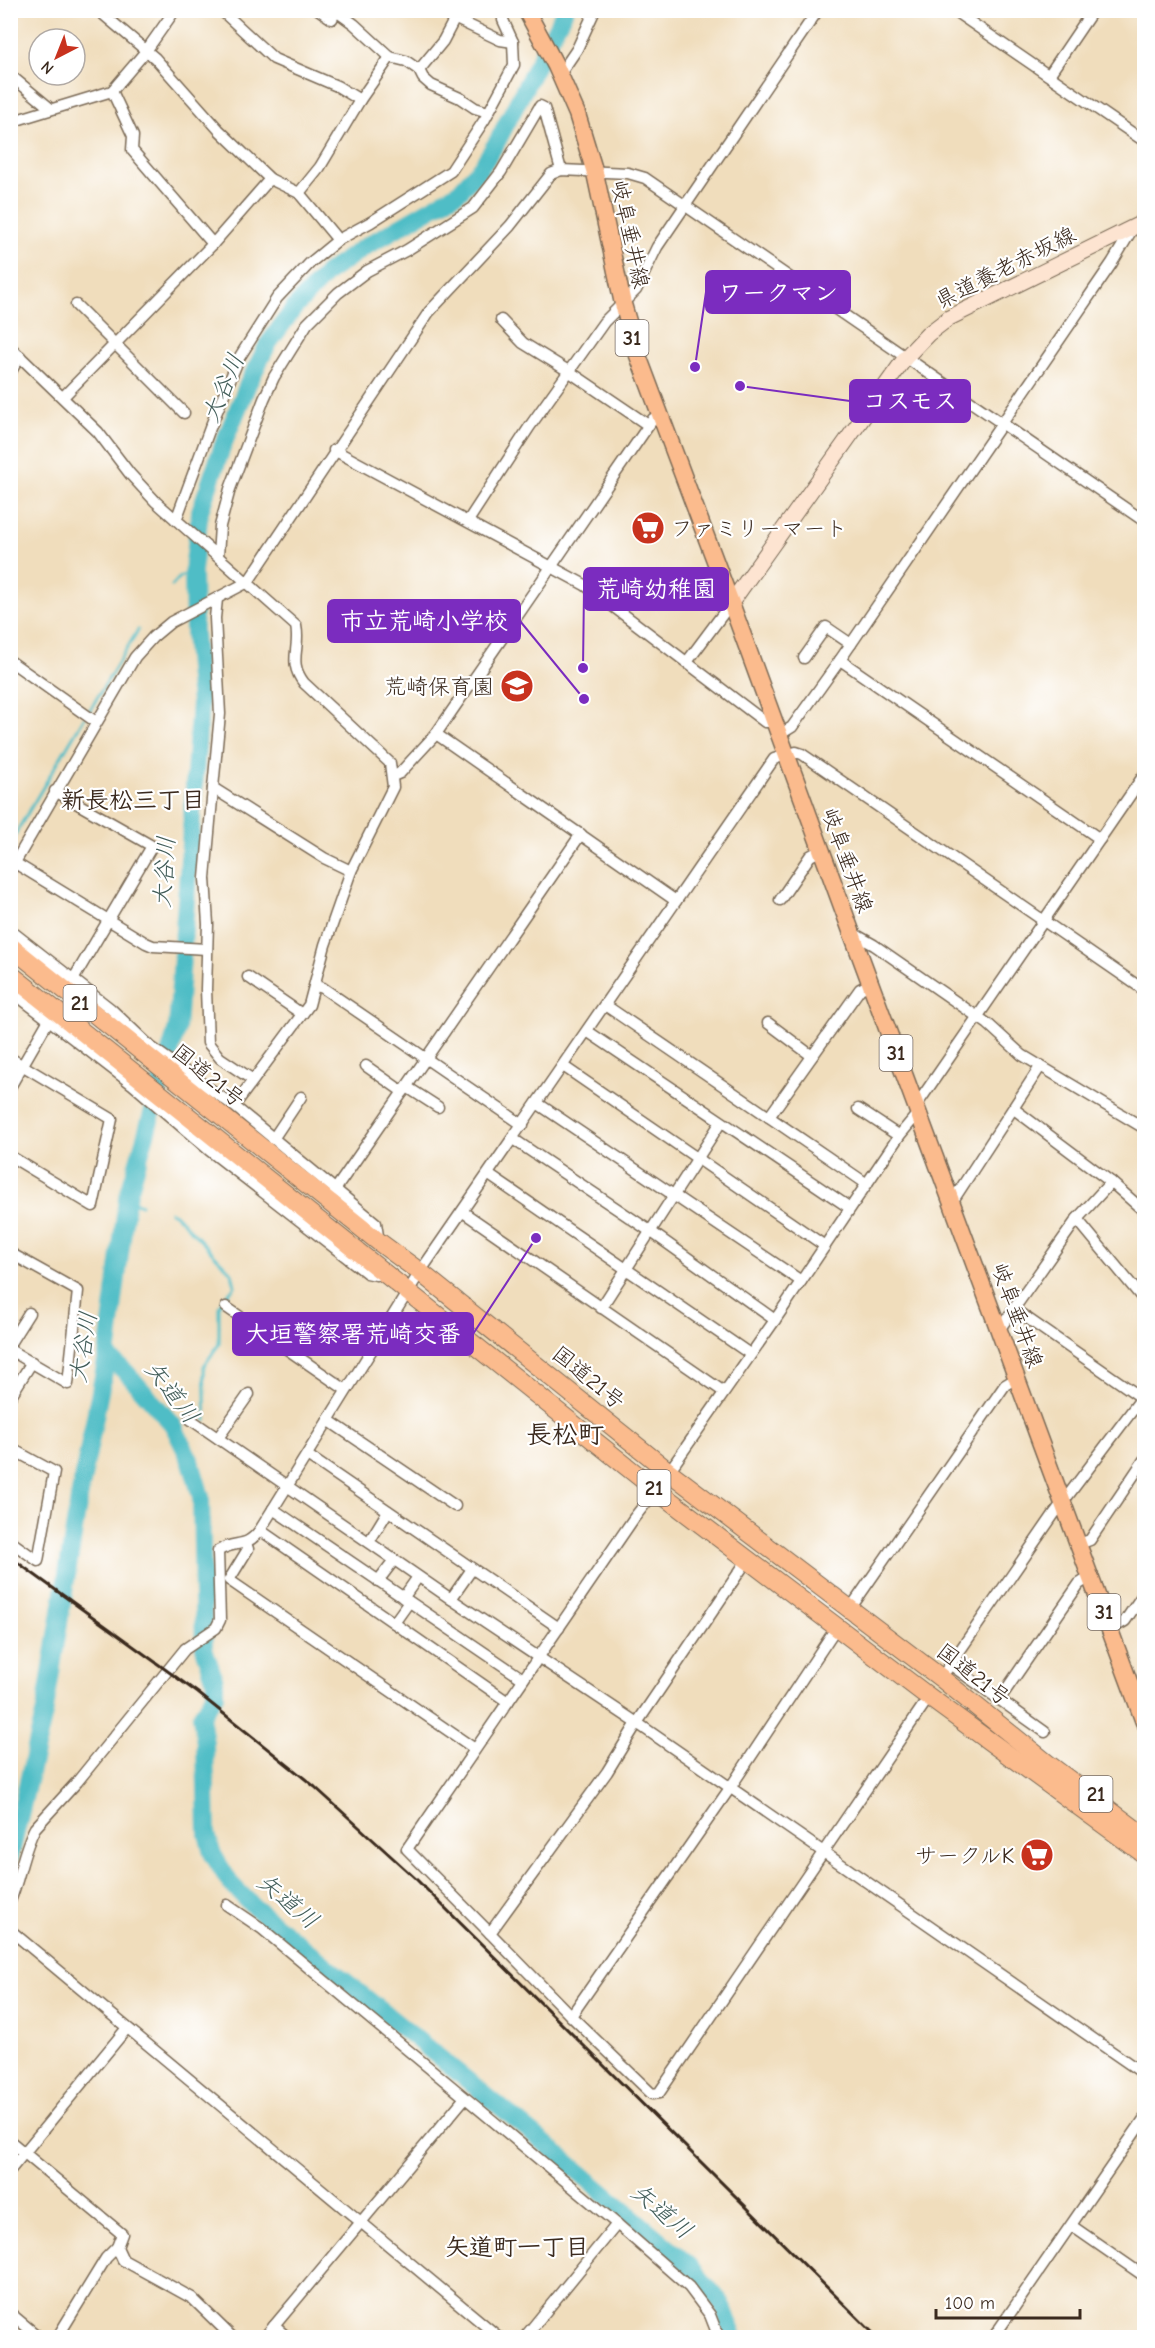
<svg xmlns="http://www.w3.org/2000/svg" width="1155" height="2348" viewBox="0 0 1155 2348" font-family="'Comic Neue','Klee One',sans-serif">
<rect width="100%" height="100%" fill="#fff"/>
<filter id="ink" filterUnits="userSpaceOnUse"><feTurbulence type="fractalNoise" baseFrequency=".0167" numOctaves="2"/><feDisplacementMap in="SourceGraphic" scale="12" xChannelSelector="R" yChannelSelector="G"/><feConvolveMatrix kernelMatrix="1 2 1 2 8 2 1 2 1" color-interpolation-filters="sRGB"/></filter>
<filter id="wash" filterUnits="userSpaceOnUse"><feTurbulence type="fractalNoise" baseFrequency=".008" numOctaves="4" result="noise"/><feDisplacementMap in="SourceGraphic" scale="24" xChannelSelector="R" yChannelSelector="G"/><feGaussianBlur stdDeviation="1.35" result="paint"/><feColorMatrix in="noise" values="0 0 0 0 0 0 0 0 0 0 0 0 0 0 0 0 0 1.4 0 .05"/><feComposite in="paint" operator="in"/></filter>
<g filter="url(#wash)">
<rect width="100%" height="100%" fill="#f0ddbc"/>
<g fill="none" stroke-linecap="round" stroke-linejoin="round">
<g stroke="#4fbdc6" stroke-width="3">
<polyline points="172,586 180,577 193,571"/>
<polyline points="88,713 138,630"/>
<polyline points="10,843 84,718"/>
<polyline points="127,1199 141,1205"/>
<polyline points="170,1212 175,1214 232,1273 235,1286 222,1301 219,1307 219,1344 204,1366 206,1421"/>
</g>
<g stroke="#4fbdc6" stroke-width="18">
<polyline points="107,1356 126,1372 173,1425 191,1462 201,1497 204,1648 215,1681 215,1695 201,1716 205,1743 207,1834 212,1853 230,1883 255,1908 547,2145 690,2266 722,2304 734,2338"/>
<polyline points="10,1857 45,1710 80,1493 107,1356 127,1199 177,1028 200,703 194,633 193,571 200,511 223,445 248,384 268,344 295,307 327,273 363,248 459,192 482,166 497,142 565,10"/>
</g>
</g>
</g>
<g filter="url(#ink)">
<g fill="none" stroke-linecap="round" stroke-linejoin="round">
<defs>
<g id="street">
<polyline points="98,10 155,58 219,130 270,179 299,193 338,240"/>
<polyline points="221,10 274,59 337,86 360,100"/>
<polyline points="319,10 332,19 336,11 354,24 390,57"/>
<polyline points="437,10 500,40 513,42 503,20 503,10"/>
<polyline points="953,10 1144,141"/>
<polyline points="419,70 443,41 454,20"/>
<polyline points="560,74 577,49 595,10"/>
<polyline points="10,75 51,109"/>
<polyline points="1049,75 1093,10"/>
<polyline points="112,91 133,136 132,150 213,244"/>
<polyline points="10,122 112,91 146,51 175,10"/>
<polyline points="299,193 320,167 360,100 390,57 406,61 419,70 423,78 431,85 460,98 475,108 488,112"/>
<polyline points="76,305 184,413"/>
<polyline points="501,320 523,343 570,372 648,425"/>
<path d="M10,347L98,432L130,474L156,502L296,626C301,649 287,661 304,683L390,763L393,787L351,871L325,945L309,1005L234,1106"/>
<polyline points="10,373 20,356"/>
<polyline points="63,397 213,244 270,179"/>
<polyline points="334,450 585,585 765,722 774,722"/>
<polyline points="176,520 210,428 239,358 277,298 310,263 338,240 371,222 451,171 485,119 514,65 513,42"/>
<polyline points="468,521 530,426 604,322 636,290 657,247 818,10"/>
<polyline points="218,556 220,526 230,489 264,399 274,377 307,324 338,293 367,271 407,250 473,208 501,172 540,106 544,108 561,170"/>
<polyline points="217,599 215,618 220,714 213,788 324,858 351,871"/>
<polyline points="804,658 826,627 851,644"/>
<polyline points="840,660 1100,839"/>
<polyline points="10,661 96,722"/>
<polyline points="687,662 731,603"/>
<polyline points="436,734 676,901"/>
<polyline points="779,735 792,727 840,660 1112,263 1133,228"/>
<polyline points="393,776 400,773 436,734 653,419 659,415"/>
<polyline points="213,788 205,878 208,924 206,989 208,1043 220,1058 253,1080"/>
<polyline points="55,791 152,846 70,985"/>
<polyline points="15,863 146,943 153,946 207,949"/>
<polyline points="10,871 135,657 153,637 171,622 248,582 429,312 510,226 551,174 561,170 628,173 645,178 1144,521"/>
<polyline points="780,900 810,856 821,850"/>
<polyline points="10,930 111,1009 151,1047 234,1106 376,1223 379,1242"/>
<polyline points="851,932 874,945 988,1024 1022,1055 1144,1128"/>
<polyline points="248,977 302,1014"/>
<polyline points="316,986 323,988 523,1125"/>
<polyline points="10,990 132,1084 209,1150 367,1273 376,1275 382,1271"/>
<polyline points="605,1005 867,1184"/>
<polyline points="768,1023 812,1056"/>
<polyline points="587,1031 850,1208"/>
<polyline points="10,1058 112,1119 93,1206 10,1156"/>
<polyline points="366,1066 403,1092"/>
<polyline points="563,1066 825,1246"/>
<polyline points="10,1087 51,1016"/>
<polyline points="407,1087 438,1107"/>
<polyline points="537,1103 801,1281"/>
<polyline points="916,1106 1144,775"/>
<polyline points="858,1109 899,1136"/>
<polyline points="1014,1109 1111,1182 1144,1211"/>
<polyline points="769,1117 860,989 871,984"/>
<polyline points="273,1139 301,1097"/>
<polyline points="513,1139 650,1231 775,1320"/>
<polyline points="489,1175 750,1354"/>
<polyline points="335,1190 581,834"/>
<polyline points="952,1202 1040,1067"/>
<polyline points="463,1212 724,1392"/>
<polyline points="1077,1219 1144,1300"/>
<polyline points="10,1253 78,1291 68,1384 10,1350"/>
<polyline points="226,1307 346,1390"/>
<polyline points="601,1308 721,1122"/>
<polyline points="1014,1309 1142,1398"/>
<polyline points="999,1330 1077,1219 1111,1182"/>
<polyline points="10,1343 29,1313"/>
<polyline points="10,1397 32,1362"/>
<polyline points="190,1419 451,1599 637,1723 1144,2074"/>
<polyline points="328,1420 455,1506"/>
<polyline points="218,1438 249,1394"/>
<polyline points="10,1448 54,1472 38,1561 10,1541"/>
<polyline points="307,1455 559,1628"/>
<polyline points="273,1509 523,1679"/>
<polyline points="260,1530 508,1702"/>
<polyline points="369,1542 388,1511"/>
<polyline points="246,1543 248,1549 229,1580 475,1749"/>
<polyline points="1079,1544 1090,1540 1144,1460"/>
<polyline points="378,1581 394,1560"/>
<polyline points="403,1598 418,1577"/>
<polyline points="451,1599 472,1569"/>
<polyline points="850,1609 1005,1385 1017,1378"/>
<polyline points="394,1623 409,1602"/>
<polyline points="836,1628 730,1788 571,2016 652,2094 659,2093 929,1697"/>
<polyline points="1111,1629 1125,1621 1144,1593"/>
<polyline points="951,1665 1045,1732"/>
<polyline points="941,1678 1054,1514 1144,1395"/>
<polyline points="999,1700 1079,1584 1090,1577"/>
<path d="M10,1901C20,1877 23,1850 35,1828L77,1782L185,1649L216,1628L220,1620L218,1551C236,1539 245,1550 260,1530L420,1272L774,759L796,752L802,754L1144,990"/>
<polyline points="227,1905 261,1928 617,2224 689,2287 710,2315 719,2338"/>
<polyline points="10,1930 500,2338"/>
<polyline points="490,1933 407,1849 634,1518 656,1490 775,1320 899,1136 919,1112"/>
<polyline points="571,2016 490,1933 607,1772 637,1723 748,1559"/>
<polyline points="10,2141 122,2234 117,2247 106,2258 57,2338"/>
<polyline points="10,2170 127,2028"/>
<polyline points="1072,2226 1144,2276"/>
<polyline points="117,2247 123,2260 192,2298 233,2338"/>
<polyline points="10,2313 40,2338"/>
<polyline points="264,2338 274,2326"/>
<polyline points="288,2338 274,2326 464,2099"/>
<polyline points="524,2338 617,2224"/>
<polyline points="993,2338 1144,2119"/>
</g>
<polyline id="secondary" points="731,603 906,357 928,334 949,318 1144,222"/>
<polyline id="primary" points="526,10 556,66 577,114 595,173 623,304 637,353 731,603 851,931 1144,1722"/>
<g id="highway">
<polyline points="10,946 379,1242 420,1272 668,1471 941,1678 1048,1764 1144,1836"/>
<polyline points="10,974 656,1490 929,1697 1144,1854"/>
</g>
</defs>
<use href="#street" stroke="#7a6955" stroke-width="13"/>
<use href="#secondary" stroke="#7a6955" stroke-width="17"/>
<use href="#primary" stroke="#7a6955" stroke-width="19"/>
<use href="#highway" stroke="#7a6955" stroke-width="20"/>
<use href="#street" stroke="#fff" stroke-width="10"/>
<use href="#secondary" stroke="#fde4d1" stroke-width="15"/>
<use href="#primary" stroke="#fbbb8d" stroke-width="16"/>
<use href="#highway" stroke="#fbbb8d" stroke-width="18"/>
<polyline stroke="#3b2a1e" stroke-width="3" points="10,1557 198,1693 315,1787 415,1878 878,2338"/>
</g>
</g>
<defs>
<symbol id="supermarket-disc" viewBox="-11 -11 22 22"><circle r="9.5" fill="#c8321e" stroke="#fff"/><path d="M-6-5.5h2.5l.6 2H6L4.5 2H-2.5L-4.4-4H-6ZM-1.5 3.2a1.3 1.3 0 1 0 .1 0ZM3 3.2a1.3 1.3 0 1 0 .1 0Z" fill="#fff"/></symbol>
<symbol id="school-disc" viewBox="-11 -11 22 22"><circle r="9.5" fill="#c8321e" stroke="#fff"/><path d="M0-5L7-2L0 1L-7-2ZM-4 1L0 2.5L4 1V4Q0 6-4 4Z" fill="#fff"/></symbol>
</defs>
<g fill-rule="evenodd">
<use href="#supermarket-disc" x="629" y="509" width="38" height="38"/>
<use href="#school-disc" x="498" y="667" width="38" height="38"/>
<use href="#supermarket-disc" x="1018" y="1836" width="38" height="38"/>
</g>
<g text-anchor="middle" stroke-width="4.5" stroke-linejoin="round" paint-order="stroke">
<g fill="#fff" stroke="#766a62" stroke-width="1.5">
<rect x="615.5" y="320" width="33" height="36" rx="4.5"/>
<rect x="63.5" y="985" width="33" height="36" rx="4.5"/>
<rect x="879.5" y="1035" width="33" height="36" rx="4.5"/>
<rect x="637.5" y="1470" width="33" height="36" rx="4.5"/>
<rect x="1087.5" y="1594" width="33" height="36" rx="4.5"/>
<rect x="1079.5" y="1776" width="33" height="36" rx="4.5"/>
</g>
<g font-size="21" font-weight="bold" fill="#3b2a1e">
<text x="632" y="345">31</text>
<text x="80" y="1010">21</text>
<text x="896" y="1060">31</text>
<text x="654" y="1495">21</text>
<text x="1104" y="1619">31</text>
<text x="1096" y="1801">21</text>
</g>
<g font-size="22" fill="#3b2a1e" stroke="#fff">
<text transform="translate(631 234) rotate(78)" y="8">岐阜垂井線</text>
<text transform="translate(1005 267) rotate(-27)" y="8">県道養老赤坂線</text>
<text transform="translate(848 860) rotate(70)" y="8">岐阜垂井線</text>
<text transform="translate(209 1075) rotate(39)" y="8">国道21号</text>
<text transform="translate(1018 1315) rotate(70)" y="8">岐阜垂井線</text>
<text transform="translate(589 1377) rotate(39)" y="8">国道21号</text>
<text transform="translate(974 1674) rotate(38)" y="8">国道21号</text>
</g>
<g font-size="22" fill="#3b2a1e" stroke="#fff" text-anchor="end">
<text x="671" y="536" text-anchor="start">ファミリーマート</text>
<text x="494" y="694">荒崎保育園</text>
<text x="1014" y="1863">サークルK</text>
</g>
<g font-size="24" font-style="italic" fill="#425d59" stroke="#fff">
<text transform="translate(223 388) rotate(-67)" y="8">大谷川</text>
<text transform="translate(164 872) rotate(-86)" y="8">大谷川</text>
<text transform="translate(83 1347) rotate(-81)" y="8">大谷川</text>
<text transform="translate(172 1392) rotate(52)" y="8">矢道川</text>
<text transform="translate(288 1901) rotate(40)" y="8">矢道川</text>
<text transform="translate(662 2211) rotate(40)" y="8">矢道川</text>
</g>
<g font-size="24" font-weight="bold" fill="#3b2a1e" stroke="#fff">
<text x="133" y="808">新長松三丁目</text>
<text x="517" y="2255">矢道町一丁目</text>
</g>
<g font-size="26" font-weight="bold" fill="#3b2a1e" stroke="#fff">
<text x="565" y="1443">長松町</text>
</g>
</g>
<path fill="none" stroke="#7b2cbf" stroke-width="2" d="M695 367L706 292M740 386L850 401M583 668L584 589M584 699L520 621M536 1238L473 1334"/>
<g fill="#7b2cbf" stroke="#fff" stroke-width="2">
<circle cx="695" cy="367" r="6"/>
<circle cx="740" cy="386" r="6"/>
<circle cx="583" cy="668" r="6"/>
<circle cx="584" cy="699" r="6"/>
<circle cx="536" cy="1238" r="6"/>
</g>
<g fill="#7b2cbf" stroke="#7b2cbf" stroke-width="2">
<rect x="706" y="271" width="144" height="42" rx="6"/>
<rect x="850" y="380" width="120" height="42" rx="6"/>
<rect x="584" y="568" width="144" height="42" rx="6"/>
<rect x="328" y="600" width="192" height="42" rx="6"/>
<rect x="233" y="1313" width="240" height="42" rx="6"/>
</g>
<g font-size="24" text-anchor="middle" font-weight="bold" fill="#fff">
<text x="778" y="301">ワークマン</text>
<text x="910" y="409">コスモス</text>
<text x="656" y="597">荒崎幼稚園</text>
<text x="424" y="629">市立荒崎小学校</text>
<text x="353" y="1342">大垣警察署荒崎交番</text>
</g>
<rect width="1155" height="2348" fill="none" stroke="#fff" stroke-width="36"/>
<g transform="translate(57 57) rotate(222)"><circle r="28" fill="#ffffff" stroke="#b1aaa5" stroke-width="1.5"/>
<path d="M0-4.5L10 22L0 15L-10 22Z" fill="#c8321e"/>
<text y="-9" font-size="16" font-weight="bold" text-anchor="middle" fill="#3b2a1e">N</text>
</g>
<path d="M936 2309v9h144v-9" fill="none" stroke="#3b2a1e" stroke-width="3"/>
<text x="945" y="2309" font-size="18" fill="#3b2a1e" stroke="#ffffff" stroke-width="4.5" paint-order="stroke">100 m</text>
</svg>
